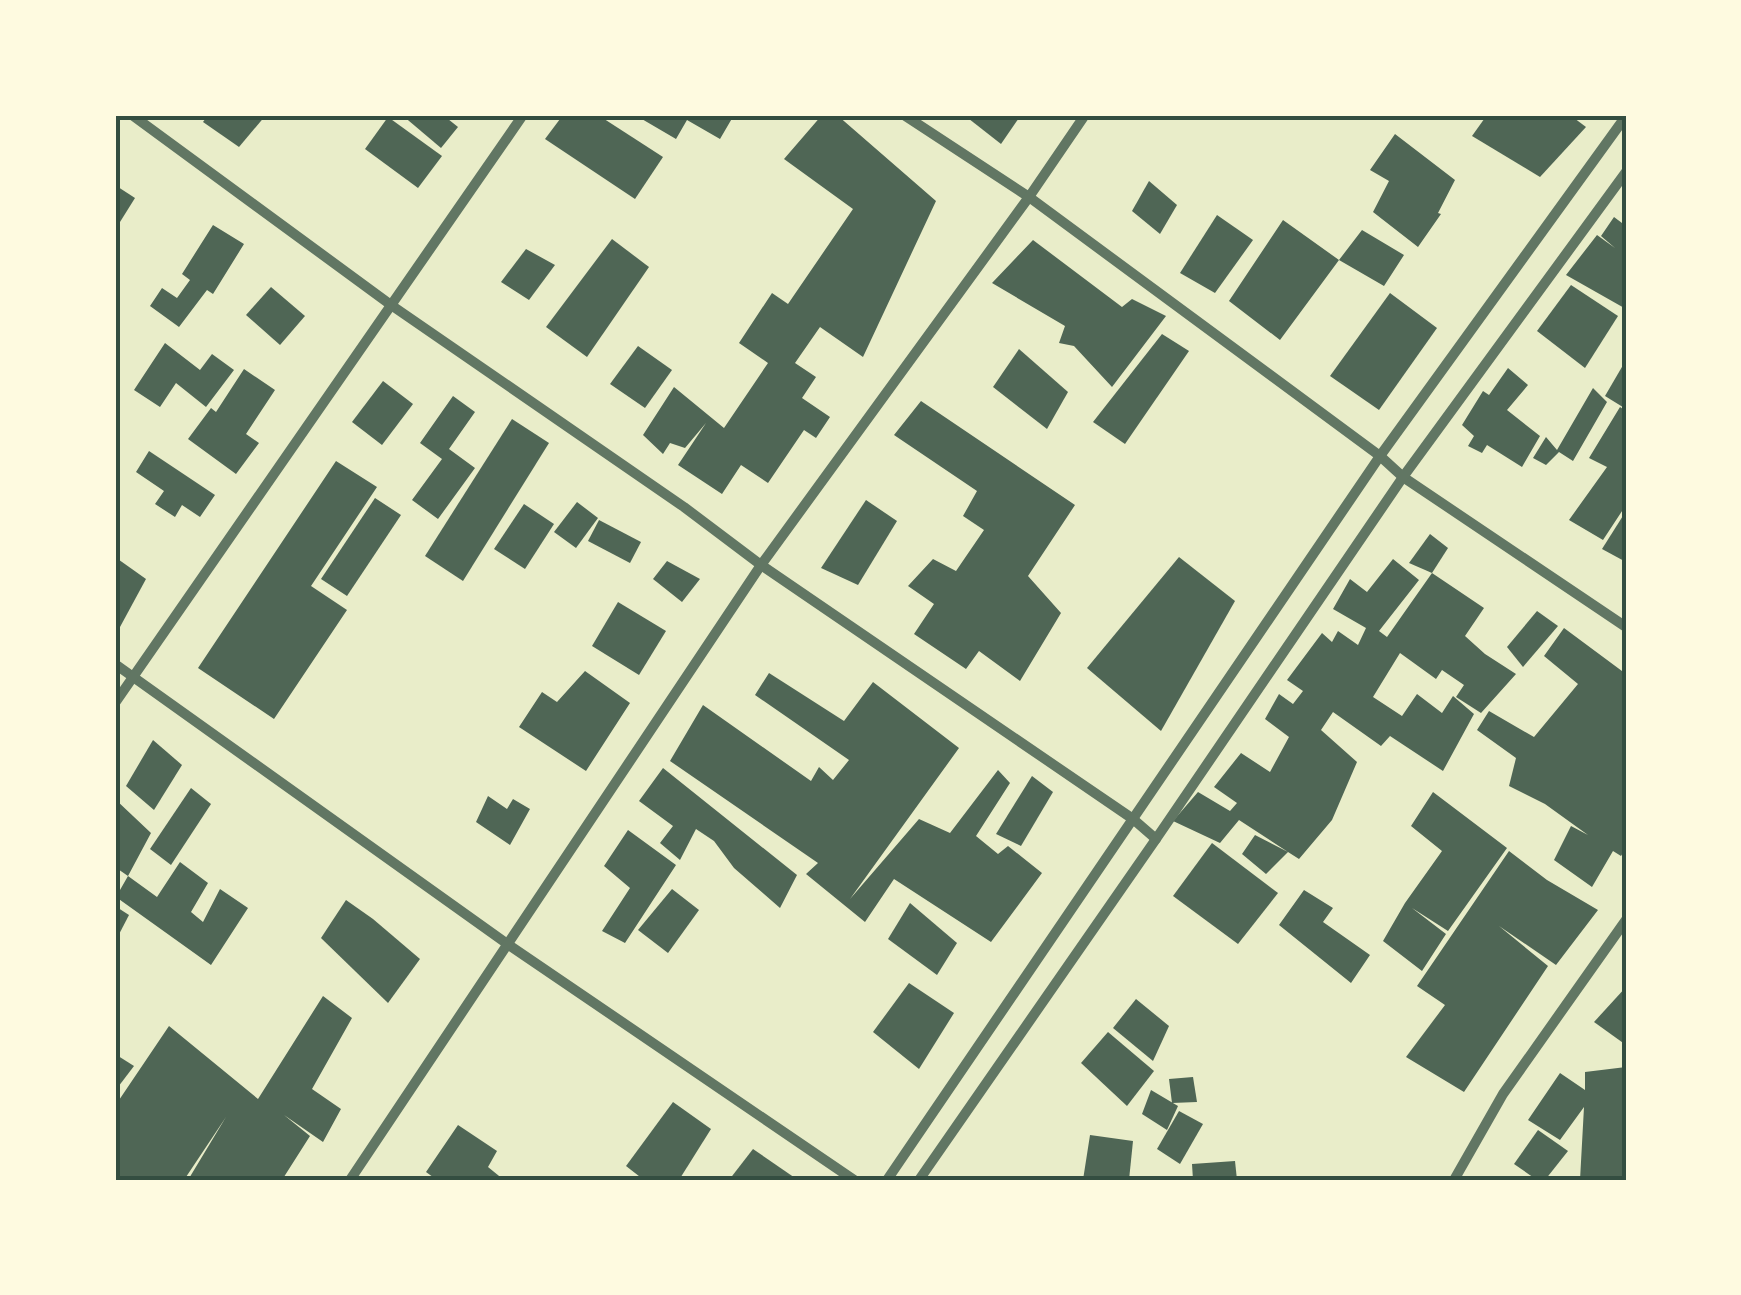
<svg xmlns="http://www.w3.org/2000/svg" width="1741" height="1295" viewBox="0 0 1741 1295" font-family="'IBM Plex Serif',serif">
<rect width="100%" height="100%" fill="#e9edc9"/>
<g fill="#4f6655">
<polygon points="208,115 266,115 239,147 203,122"/>
<polygon points="402,115 443,115 458,127 441,148"/>
<polygon points="563,115 598,115 663,157 635,199 545,139"/>
<polygon points="635,115 734,115 720,139 687,120 676,139"/>
<polygon points="822,115 837,115 936,201 863,357 820,327 795,363 816,377 802,398 830,417 816,438 804,430 768,483 741,465 722,494 678,465 706,423 685,448 670,443 663,454 643,435 674,387 724,428 768,363 739,343 772,293 788,304 853,209 784,159"/>
<polygon points="964,115 1021,115 1001,144"/>
<polygon points="1487,115 1570,115 1586,127 1540,177 1472,136"/>
<polygon points="388,117 442,156 418,188 365,149"/>
<polygon points="1395,134 1455,180 1438,213 1441,214 1418,247 1373,212 1389,181 1370,170"/>
<polygon points="1149,181 1177,205 1160,234 1132,211"/>
<polygon points="115,185 135,198 115,230"/>
<polygon points="1217,215 1253,240 1215,293 1180,273"/>
<polygon points="1614,217 1626,226 1626,309 1566,275 1597,235 1615,248 1601,236"/>
<polygon points="1283,220 1339,260 1362,230 1404,255 1384,286 1339,260 1280,340 1229,301"/>
<polygon points="213,225 244,244 213,294 207,290 179,327 150,306 162,288 177,298 190,280 182,274"/>
<polygon points="612,239 649,267 587,357 546,327"/>
<polygon points="1033,240 1122,307 1132,299 1166,316 1112,387 1074,346 1059,343 1065,326 992,283"/>
<polygon points="526,249 555,265 529,300 501,282"/>
<polygon points="1571,285 1618,316 1585,368 1537,331"/>
<polygon points="271,287 305,316 280,345 246,315"/>
<polygon points="1390,293 1437,328 1379,410 1330,376"/>
<polygon points="1162,334 1189,351 1125,444 1093,422"/>
<polygon points="165,343 200,370 212,354 234,370 206,407 176,383 160,407 134,390"/>
<polygon points="638,346 672,370 645,408 610,384"/>
<polygon points="1019,349 1068,392 1047,429 993,387"/>
<polygon points="1626,360 1626,409 1605,396"/>
<polygon points="1508,368 1528,385 1507,410 1540,436 1522,467 1487,445 1482,453 1468,446 1474,436 1462,425 1483,391 1489,395"/>
<polygon points="244,369 275,390 246,434 259,443 236,474 188,439 211,408 216,412"/>
<polygon points="383,381 413,404 382,445 352,422"/>
<polygon points="1593,388 1607,402 1573,461 1559,452 1546,465 1533,458 1546,437 1557,450"/>
<polygon points="453,396 475,412 449,449 475,468 438,519 412,500 442,459 420,443"/>
<polygon points="921,401 1075,505 1028,576 1061,613 1020,681 979,651 966,669 914,634 934,604 908,586 933,559 956,571 984,530 963,516 977,491 894,435"/>
<polygon points="1620,407 1626,411 1626,505 1603,540 1569,520 1607,467 1589,458"/>
<polygon points="512,419 549,443 463,581 425,556"/>
<polygon points="149,451 215,495 200,517 182,505 175,517 155,504 164,491 136,472"/>
<polygon points="336,461 377,487 311,586 347,610 274,719 198,668"/>
<polygon points="375,498 401,515 347,596 321,579"/>
<polygon points="866,500 897,521 858,585 821,568"/>
<polygon points="577,502 598,518 576,548 554,532"/>
<polygon points="524,504 554,524 525,569 494,549"/>
<polygon points="1626,511 1626,562 1602,549"/>
<polygon points="599,520 641,542 630,563 588,541"/>
<polygon points="1430,534 1448,548 1432,573 1409,563"/>
<polygon points="115,557 146,579 120,627 115,623"/>
<polygon points="1179,557 1235,601 1161,731 1087,668"/>
<polygon points="1393,559 1419,580 1379,631 1387,637 1432,573 1484,608 1465,636 1485,654 1516,674 1481,713 1456,697 1464,685 1442,670 1436,679 1400,653 1373,697 1402,716 1417,694 1442,713 1453,696 1474,714 1443,771 1390,736 1381,746 1333,712 1321,730 1357,762 1332,820 1299,859 1288,852 1266,874 1242,854 1255,835 1288,852 1239,820 1220,843 1173,821 1198,792 1230,811 1237,803 1214,787 1241,753 1270,772 1289,737 1265,719 1279,694 1293,704 1303,691 1287,680 1322,633 1332,642 1338,631 1358,645 1366,628 1333,609 1350,579 1367,592"/>
<polygon points="667,561 700,579 682,602 653,579"/>
<polygon points="618,602 666,631 639,675 592,646"/>
<polygon points="1537,611 1558,626 1523,667 1507,647"/>
<polygon points="1564,628 1626,674 1626,848 1621,856 1613,851 1592,887 1554,860 1571,826 1588,835 1545,804 1509,786 1516,758 1477,730 1489,711 1534,737 1578,684 1544,656"/>
<polygon points="585,671 630,703 586,771 519,727 542,692 557,702"/>
<polygon points="769,673 844,721 873,682 959,748 850,899 919,819 950,833 998,770 1010,783 976,836 998,854 1008,846 1042,873 991,942 894,879 865,922 806,874 818,863 670,761 703,705 811,781 819,767 833,780 849,760 755,695"/>
<polygon points="153,740 182,765 154,810 126,786"/>
<polygon points="663,768 797,875 780,908 734,868 714,841 696,829 680,860 660,843 673,826 639,801"/>
<polygon points="1032,776 1053,792 1021,846 996,834"/>
<polygon points="191,788 211,804 171,865 150,849"/>
<polygon points="1433,792 1507,848 1448,931 1412,908 1446,934 1422,971 1383,941 1405,903 1442,851 1411,826"/>
<polygon points="488,796 507,809 513,799 530,809 510,845 476,822"/>
<polygon points="115,799 151,833 128,876 157,897 180,862 208,883 191,912 203,922 220,889 248,908 211,965 116,897 128,876 115,867"/>
<polygon points="628,830 676,865 625,943 602,931 630,888 604,866"/>
<polygon points="1212,843 1278,893 1238,944 1173,896"/>
<polygon points="1509,851 1547,880 1598,910 1556,965 1499,926 1548,966 1464,1092 1406,1057 1445,1005 1417,986"/>
<polygon points="672,889 699,910 668,953 638,930"/>
<polygon points="1304,890 1333,908 1323,922 1370,955 1351,983 1279,925"/>
<polygon points="346,900 373,919 420,959 388,1003 321,938"/>
<polygon points="910,903 957,943 937,975 888,939"/>
<polygon points="115,906 129,915 115,942"/>
<polygon points="909,983 954,1013 919,1069 873,1032"/>
<polygon points="1626,987 1626,1045 1594,1022"/>
<polygon points="323,996 352,1018 312,1089 341,1109 323,1142 284,1115 310,1136 282,1180 188,1180 226,1117 184,1180 115,1180 115,1106 169,1026 258,1099"/>
<polygon points="1136,999 1169,1026 1153,1061 1113,1028"/>
<polygon points="1108,1032 1154,1071 1127,1106 1081,1063"/>
<polygon points="115,1054 134,1066 115,1091"/>
<polygon points="1626,1067 1626,1179 1580,1180 1584,1107 1560,1140 1528,1120 1560,1073 1585,1090 1585,1072"/>
<polygon points="1193,1077 1197,1102 1172,1103 1169,1079"/>
<polygon points="1151,1090 1178,1106 1167,1130 1142,1114"/>
<polygon points="673,1102 711,1129 679,1180 644,1180 626,1166"/>
<polygon points="1179,1111 1203,1124 1180,1164 1157,1149"/>
<polygon points="458,1125 497,1151 488,1167 504,1180 437,1180 426,1172"/>
<polygon points="1538,1130 1568,1151 1545,1180 1537,1180 1514,1164"/>
<polygon points="1090,1135 1133,1141 1129,1180 1083,1180"/>
<polygon points="753,1149 798,1180 729,1180"/>
<polygon points="1235,1161 1237,1180 1193,1180 1192,1164"/>
</g>
<g fill="none" stroke-linecap="round" stroke-linejoin="round">
<g stroke="#617663" stroke-width="10">
<polyline points="132,115 391,305 684,507 761,565 1133,819 1156,839"/>
<polyline points="904,115 1029,197 1380,456 1403,477 1626,627"/>
<polyline points="115,664 506,943 854,1180"/>
<polyline points="115,703 523,115"/>
<polyline points="350,1180 761,565 1029,197 1085,115"/>
<polyline points="887,1180 1380,456 1626,116"/>
<polyline points="919,1180 1156,839 1403,477 1626,172"/>
<polyline points="1454,1180 1503,1094 1626,920"/>
</g>
</g>
<rect width="1741" height="1295" fill="none" stroke="#fefae0" stroke-width="235"/>
<rect x="118" y="118" width="1506" height="1060" fill="none" stroke="#344e41" stroke-width="4"/>
</svg>
